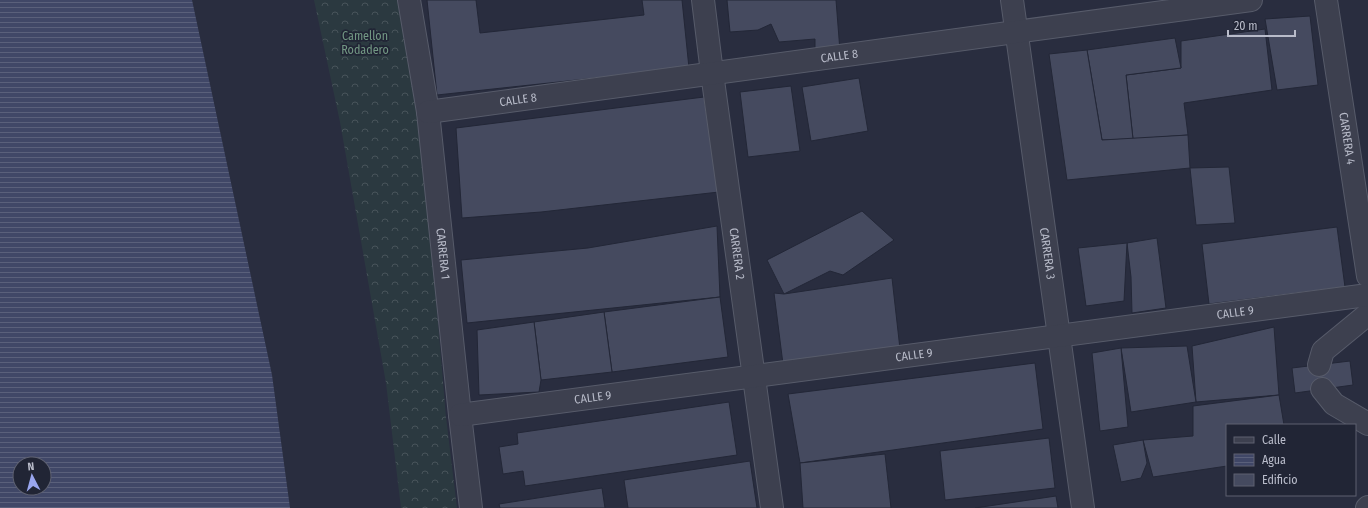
<svg xmlns="http://www.w3.org/2000/svg" width="1368" height="508" viewBox="0 0 1368 508" font-family="'Fira Sans Condensed',sans-serif">
<defs>
<pattern id="forest-crowns" width="20" height="18" patternUnits="userSpaceOnUse"><rect width="20" height="18" fill="#2b3940"/><path d="M2 6a3 3 0 1 1 6 0M12 15a3 3 0 1 1 6 0" fill="none" stroke="#48545a"/></pattern>
<pattern id="water-rules" width="6" height="5" patternUnits="userSpaceOnUse"><rect width="6" height="5" fill="#404767"/><path d="M0 2.5h6" fill="none" stroke="#5a607b"/></pattern>
</defs>
<rect width="100%" height="100%" fill="#292d3f"/>
<polygon fill="url(#forest-crowns)" points="314,0 398,0 420,110 446,417 457,508 401,508 386,383 340,122"/>
<path fill="url(#water-rules)" fill-rule="evenodd" d="M0,0H192L272,375L290,508H0ZM20,464H44V488H20Z"/>
<g fill="#454a5f" stroke="#232737">
<polygon points="427,0 476,0 480,33 644,15 642,0 682,0 689,68 437,95"/>
<polygon points="727,0 836,0 840,51 815,53 815,39 779,42 771,24 758,30 730,32"/>
<polygon points="1310,16 1318,85 1277,90 1265,19"/>
<polygon points="1265,29 1272,90 1184,103 1188,135 1133,139 1126,75 1181,68 1181,41"/>
<polygon points="1175,38 1181,68 1126,75 1133,139 1102,140 1087,50"/>
<polygon points="1087,50 1102,140 1188,135 1190,168 1067,180 1049,54"/>
<polygon points="859,78 868,131 811,141 802,87"/>
<polygon points="791,86 800,151 748,157 740,92"/>
<polygon points="704,97 719,192 541,212 462,218 456,128"/>
<polygon points="1229,167 1235,223 1196,225 1190,168"/>
<polygon points="862,211 894,240 843,275 830,271 784,294 767,260"/>
<polygon points="717,226 720,297 467,323 461,260 588,248"/>
<polygon points="1337,227 1345,287 1209,304 1202,244"/>
<polygon points="1157,238 1166,308 1132,313 1131,277 1127,243"/>
<polygon points="1127,243 1124,301 1086,306 1078,248"/>
<polygon points="892,278 900,349 783,364 774,293 784,294"/>
<polygon points="720,297 728,357 612,372 604,312"/>
<polygon points="604,312 612,372 541,380 534,322"/>
<polygon points="534,322 541,380 539,392 479,395 477,330"/>
<polygon points="1274,327 1279,395 1196,402 1192,346"/>
<polygon points="1187,346 1196,402 1131,412 1121,348"/>
<polygon points="1121,348 1128,427 1100,431 1092,353"/>
<polygon points="1350,361 1353,385 1295,393 1292,368"/>
<polygon points="1035,363 1043,429 800,463 788,394"/>
<polygon points="1279,395 1284,425 1227,425 1227,466 1153,477 1143,440 1193,436 1193,406"/>
<polygon points="729,402 737,455 525,486 523,471 503,474 499,447 518,444 517,433"/>
<polygon points="1049,438 1055,488 945,500 940,451"/>
<polygon points="1143,440 1147,463 1141,478 1121,482 1113,445"/>
<polygon points="885,454 891,508 803,508 800,463"/>
<polygon points="750,461 757,508 628,508 624,480"/>
<polygon points="602,488 605,508 500,508 499,504"/>
<polygon points="1056,496 1058,508 975,508"/>
</g>
<g fill="none" stroke-linecap="round" stroke-linejoin="round">
<defs>
<g id="minor">
<path id="s1" d="M409,0L428,112L460,415L471,508"/>
<path id="s2" d="M703,0L712,73L772,508"/>
<path id="s3" d="M1012,0L1083,508"/>
<path id="s4" d="M1326,0L1368,276"/>
<path id="s5" d="M428,112L1251,0"/>
<polyline points="1319,365 1323,351 1368,314"/>
<polyline points="1322,389 1334,404 1368,424"/>
<path id="s6" d="M460,415L1368,295"/>
<polyline points="1367,508 1368,507"/>
</g>
</defs>
<use href="#minor" stroke="#575b6a" stroke-width="24"/>
<use href="#minor" stroke="#3d404f" stroke-width="22"/>
</g>
<g text-anchor="middle" stroke-width="3.5" stroke-linejoin="round" paint-order="stroke">
<g font-size="12" fill="#739884" stroke="#212535">
<text x="365" y="40">Camellon<tspan x="365" dy="14">Rodadero</tspan></text>
</g>
<g font-size="12" fill="#b9bcca" stroke="#212535">
<text dy="4" stroke="none"><textPath href="#s5" startOffset="415">CALLE 8</textPath></text>
<text dy="4" stroke="none"><textPath href="#s5" startOffset="91">CALLE 8</textPath></text>
<text dy="4" stroke="none"><textPath href="#s4" startOffset="140">CARRERA 4</textPath></text>
<text dy="4" stroke="none"><textPath href="#s1" startOffset="256">CARRERA 1</textPath></text>
<text dy="4" stroke="none"><textPath href="#s2" startOffset="256">CARRERA 2</textPath></text>
<text dy="4" stroke="none"><textPath href="#s3" startOffset="256">CARRERA 3</textPath></text>
<text dy="4" stroke="none"><textPath href="#s6" startOffset="782">CALLE 9</textPath></text>
<text dy="4" stroke="none"><textPath href="#s6" startOffset="458">CALLE 9</textPath></text>
<text dy="4" stroke="none"><textPath href="#s6" startOffset="134">CALLE 9</textPath></text>
</g>
</g>
<rect x="1226" y="424" width="130" height="72" fill="#212535" stroke="#5e6171"/>
<rect x="1234" y="437" width="20" height="6" fill="#3d404f" stroke="#5e6171"/>
<text x="1262" y="444" font-size="12" fill="#b9bcca">Calle</text>
<rect x="1234" y="454" width="20" height="12" fill="url(#water-rules)" stroke="#5e6171"/>
<text x="1262" y="464" font-size="12" fill="#b9bcca">Agua</text>
<rect x="1234" y="474" width="20" height="12" fill="#454a5f" stroke="#5e6171"/>
<text x="1262" y="484" font-size="12" fill="#b9bcca">Edificio</text>
<g transform="translate(32 476) rotate(354)"><circle r="19" fill="#212535" stroke="#5e6171"/>
<path d="M0-3L7 15L0 10L-7 15Z" fill="#99a6ef"/>
<text y="-6" font-size="11" font-weight="bold" text-anchor="middle" fill="#b9bcca">N</text>
</g>
<path d="M1228 30v6h67v-6" fill="none" stroke="#b9bcca" stroke-width="2"/>
<text x="1234" y="30" font-size="12" fill="#b9bcca" stroke="#212535" stroke-width="3" paint-order="stroke">20 m</text>
</svg>
